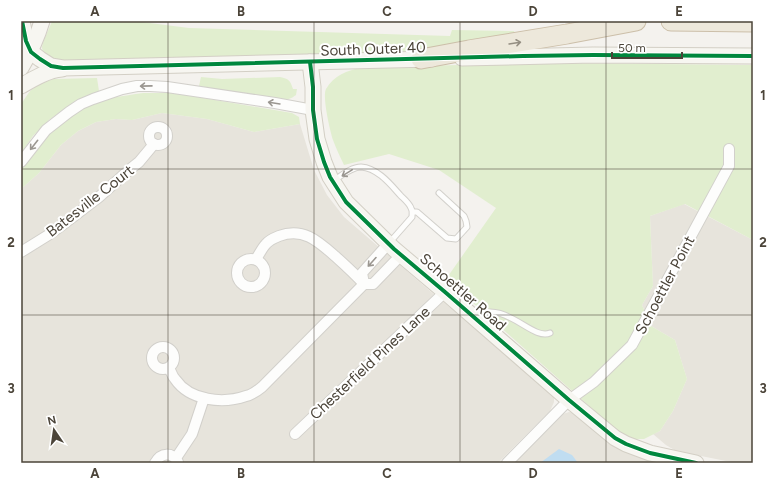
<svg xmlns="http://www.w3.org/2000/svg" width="774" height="484" viewBox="0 0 774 484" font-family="Figtree,sans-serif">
<rect width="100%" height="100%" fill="#f4f2ee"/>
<g fill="#e7e4dc">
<polygon points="162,113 207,119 254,132 300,124 314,170 327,195 344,217 430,291 550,390 554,396 554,402 550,411 498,463 21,463 21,189 39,173 61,145 78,131 96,122 116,119 132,120"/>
<polygon points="684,204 753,240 753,463 736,463 676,451 666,445 653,434 660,431 673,411 687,379 675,340 651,326 642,305 653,286 650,216"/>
<polygon points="569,412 575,413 670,463 514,463 563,414"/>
</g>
<g fill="#e1eecf">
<path d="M52,21H134L189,28L450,36L452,30L514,31L516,37L437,49L395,52L67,61C59,60 43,57 42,48C42,43 50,27 52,21Z"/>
<path d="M561,63L753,65V240L685,204L650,216L653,286L642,305L651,326L675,340L687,379L673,411L660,431L644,439H631L614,428L446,279L496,208L439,170L389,154L344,165C340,157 336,148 333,140C330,131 322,96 326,89C334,75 347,71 362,67Z"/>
<path d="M201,77L222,79L280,77C289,79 290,80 293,89H297L296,95C291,99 287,100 280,100L199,86Z"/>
<polygon points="97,78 99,91 75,101 49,120 33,136 21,153 21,104 30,91 41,83 54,79"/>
<path d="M143,93H174L292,113L299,117L300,124L254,132L207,119L162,113L132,120L116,119L96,122L78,131L61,145L39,173L21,189V167C29,158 36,148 45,139C61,121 83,105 107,99C119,96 131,95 143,93Z"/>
</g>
<polygon fill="#c0ddf1" points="559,449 572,455 578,463 540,463"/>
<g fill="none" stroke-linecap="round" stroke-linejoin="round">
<defs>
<g id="lane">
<path d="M333,181C341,176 351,167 361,167C378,168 391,185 401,196C404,199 409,203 411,208C413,211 412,213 412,217L390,242"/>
<polyline points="413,212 417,212 447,238 456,239 467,227 466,221 464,216 439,193"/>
<path d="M475,316C505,299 532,341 550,333"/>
</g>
<g id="street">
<circle cx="158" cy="136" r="9"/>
<polyline points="21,162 46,130 69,112 81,104 93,99 122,89 137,86 150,86 167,87 275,103 313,110"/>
<polyline points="21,252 50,234 65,223 99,197 129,170 139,162 154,144"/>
<path d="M256,259C259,255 262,248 266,244C269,240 274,238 279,236C303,227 318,241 335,256C345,265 355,274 364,284"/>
<circle cx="251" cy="273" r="14"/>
<polyline points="364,284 362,273 389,243"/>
<circle cx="163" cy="358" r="11"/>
<path d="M169,368C171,371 172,376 175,379C190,401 223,404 246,396C252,395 257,391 262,387L364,284H373L401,255"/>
<polyline points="295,434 445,292"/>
<polyline points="176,458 192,434 204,398"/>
<path d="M155,463C161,452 172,452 178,462"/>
<polyline points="507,463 569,400 594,382 632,345 729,166 729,149"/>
</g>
<g id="secondary">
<polyline points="22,21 26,41 31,52 40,59 51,66 63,68 432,59"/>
<polyline points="462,58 593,55 753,56"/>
<polyline points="310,62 313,87 313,110 317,139 324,162 330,177 346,202 394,249 445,292 569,400 615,438 626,444 650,453 696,463"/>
<path d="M21,68C30,53 37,38 42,21"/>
<path d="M21,86C33,79 48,70 62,69"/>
</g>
<g id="highway">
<polyline points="671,21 753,22"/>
<polyline points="421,59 469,50 567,34 636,21"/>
</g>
</defs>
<use href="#lane" stroke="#d2d0cb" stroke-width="7"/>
<use href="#street" stroke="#d2d0cb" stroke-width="12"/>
<use href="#secondary" stroke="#d3cfc5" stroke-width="17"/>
<use href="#highway" stroke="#ccbfa9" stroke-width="21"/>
<use href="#lane" stroke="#fdfdfc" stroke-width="5"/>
<use href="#street" stroke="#fdfdfc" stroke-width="10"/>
<use href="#secondary" stroke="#f7f6f1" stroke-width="15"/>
<use href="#highway" stroke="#ede8db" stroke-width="19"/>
<defs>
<g id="cycleway">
<polyline points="22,21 26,41 31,52 40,59 51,66 63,68 523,56 593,55 753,56"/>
<polyline points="310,62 313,87 313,110 317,139 324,162 330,177 346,202 394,249 445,292 569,400 615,438 626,444 650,453 696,463"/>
</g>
</defs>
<use href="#cycleway" stroke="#fff" stroke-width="6"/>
<use href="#cycleway" stroke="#00873e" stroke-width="4"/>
</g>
<defs><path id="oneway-shaft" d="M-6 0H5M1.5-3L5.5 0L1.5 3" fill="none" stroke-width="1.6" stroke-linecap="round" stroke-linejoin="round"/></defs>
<use stroke="#948e82" href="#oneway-shaft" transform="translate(515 43) rotate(-9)"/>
<g stroke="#9b9791">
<use href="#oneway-shaft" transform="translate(146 86) rotate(179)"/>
<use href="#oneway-shaft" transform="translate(274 103) rotate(-171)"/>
<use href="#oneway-shaft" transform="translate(34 145) rotate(128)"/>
<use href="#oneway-shaft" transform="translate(347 173) rotate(149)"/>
<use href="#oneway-shaft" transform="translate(372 262) rotate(132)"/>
</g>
<path fill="none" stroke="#4b4439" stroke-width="1" stroke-opacity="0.55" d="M168,21V463M314,21V463M460,21V463M606,21V463M21,169H753M21,315H753"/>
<g text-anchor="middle" stroke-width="4" stroke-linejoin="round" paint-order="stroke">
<g font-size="15" fill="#4b4439" stroke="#fff">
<text transform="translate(373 49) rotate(-2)" y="5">South Outer 40</text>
<text transform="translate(90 201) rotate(-38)" y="5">Batesville Court</text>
<text transform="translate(665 285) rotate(-62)" y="5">Schoettler Point</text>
<text transform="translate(463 292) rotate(41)" y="5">Schoettler Road</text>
<text transform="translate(370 363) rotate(-43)" y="5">Chesterfield Pines Lane</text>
</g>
</g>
<rect width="774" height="484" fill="none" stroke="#ffffff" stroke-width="44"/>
<g transform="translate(54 430) rotate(347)" stroke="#ffffff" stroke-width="3" paint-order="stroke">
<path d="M0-3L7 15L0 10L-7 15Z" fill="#4b4439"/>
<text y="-6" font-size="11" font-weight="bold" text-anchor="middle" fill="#4b4439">N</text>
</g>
<path d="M612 52v6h70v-6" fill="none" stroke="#4b4439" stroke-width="2"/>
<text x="618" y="52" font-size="12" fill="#4b4439" stroke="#ffffff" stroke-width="3" paint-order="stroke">50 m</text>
<rect x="22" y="22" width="730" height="440" fill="none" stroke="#4b4439" stroke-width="1.5"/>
<g font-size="13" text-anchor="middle" font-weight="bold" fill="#4b4439">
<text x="95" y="16">A</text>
<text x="241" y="16">B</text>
<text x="387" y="16">C</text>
<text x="533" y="16">D</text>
<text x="679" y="16">E</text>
<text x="11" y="100">1</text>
<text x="763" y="100">1</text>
<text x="11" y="247">2</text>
<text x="763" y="247">2</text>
<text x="11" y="393">3</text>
<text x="763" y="393">3</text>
<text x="95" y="478">A</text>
<text x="241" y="478">B</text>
<text x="387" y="478">C</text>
<text x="533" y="478">D</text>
<text x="679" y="478">E</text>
</g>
</svg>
